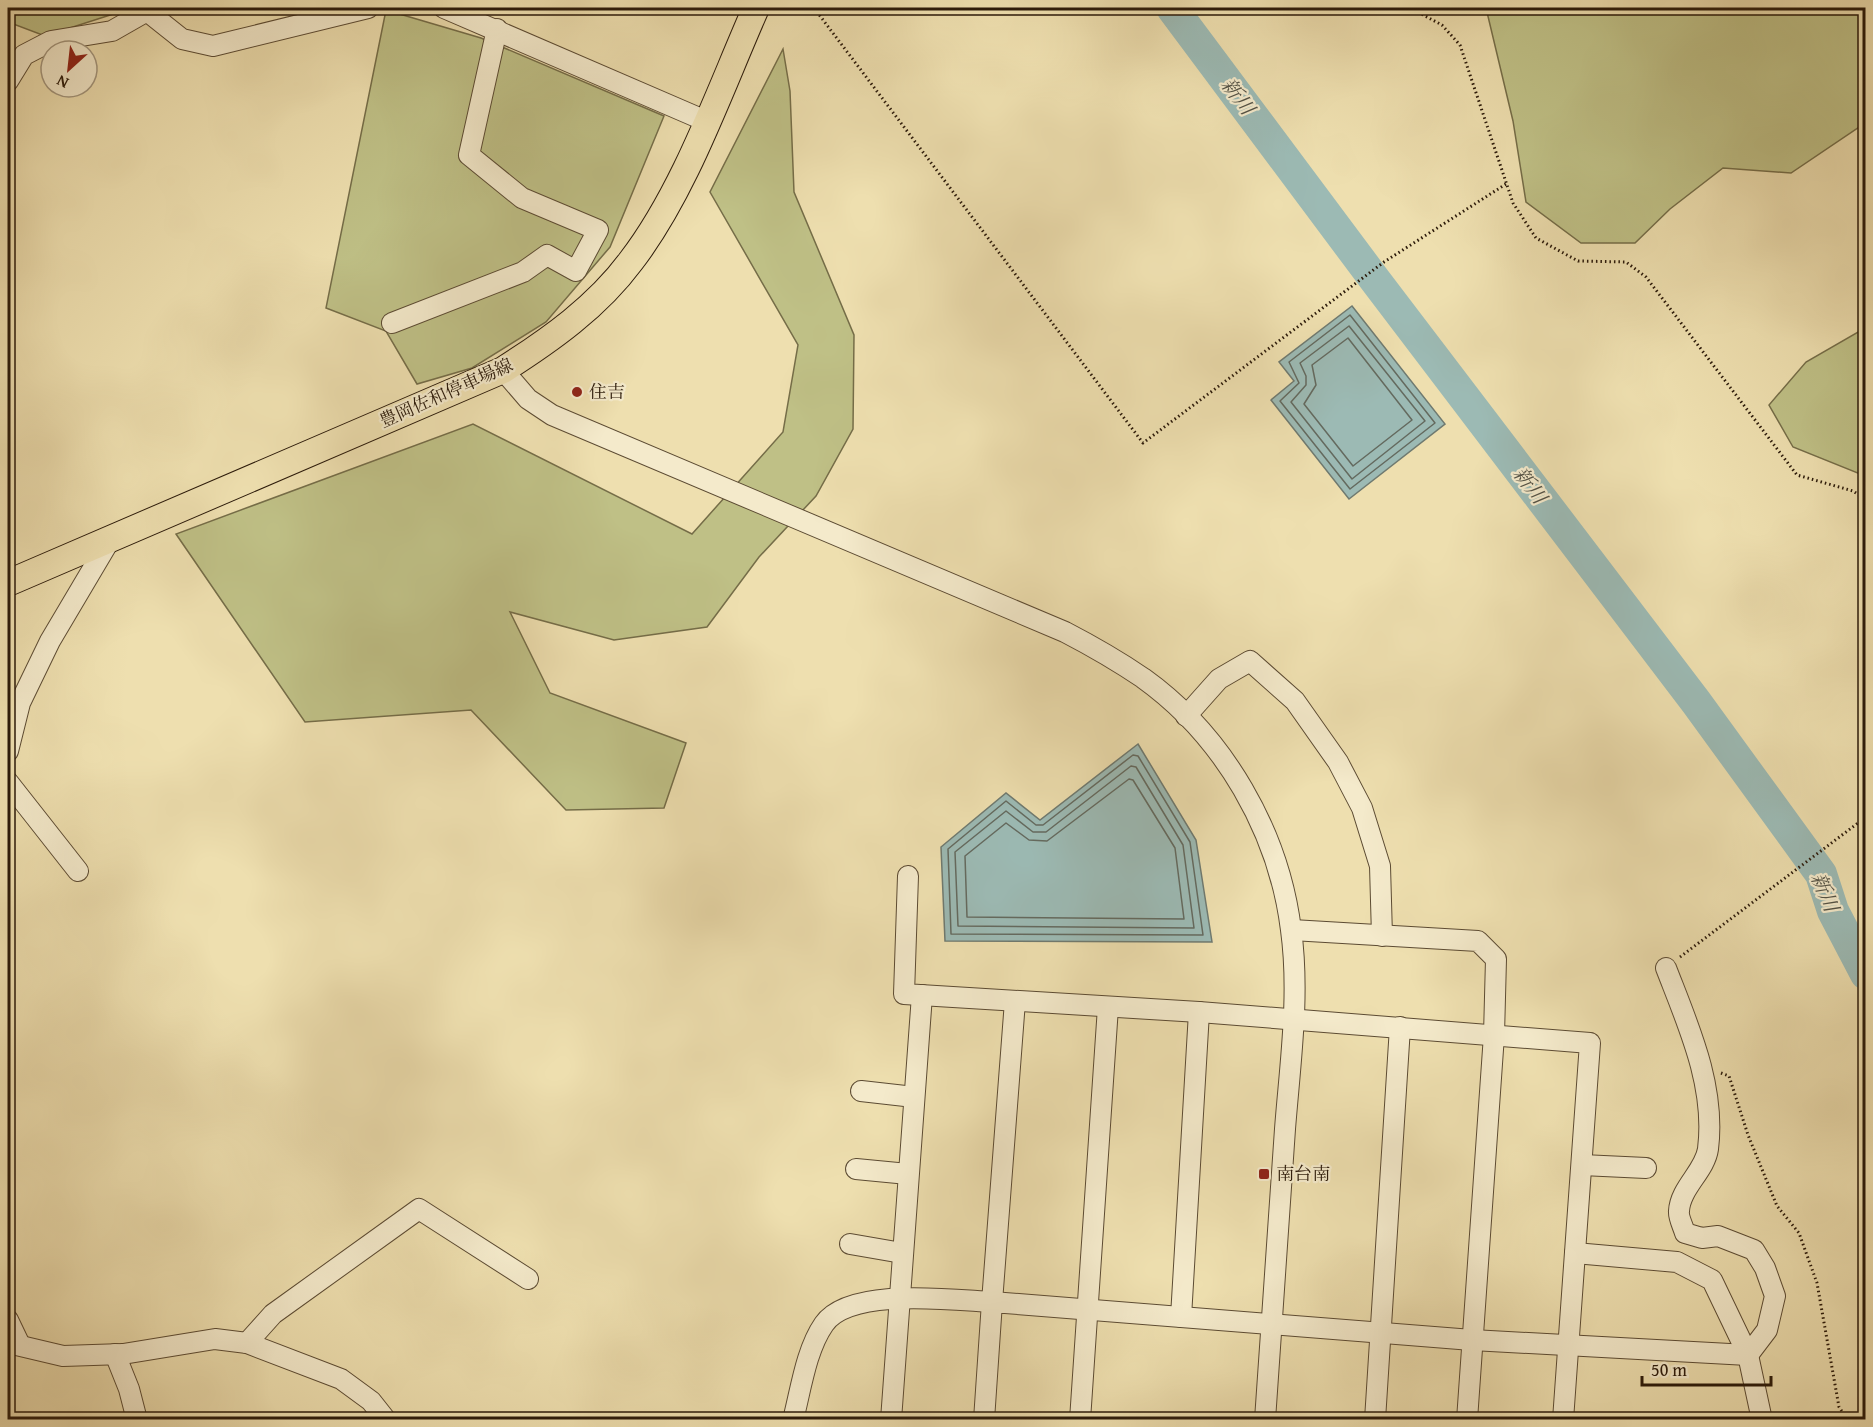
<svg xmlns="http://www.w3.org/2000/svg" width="1873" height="1427" viewBox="0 0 1873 1427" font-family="'Gentium Book Plus','Noto Serif JP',serif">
<rect width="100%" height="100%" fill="#eedfaf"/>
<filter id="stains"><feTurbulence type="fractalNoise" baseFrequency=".00333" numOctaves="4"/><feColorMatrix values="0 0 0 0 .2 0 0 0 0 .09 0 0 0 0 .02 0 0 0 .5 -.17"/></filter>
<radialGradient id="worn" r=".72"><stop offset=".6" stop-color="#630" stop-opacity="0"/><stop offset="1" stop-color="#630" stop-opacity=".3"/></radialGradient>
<g fill="#bfc086" stroke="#756d48" stroke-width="1.5">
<polygon points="8,8 132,8 45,36 8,22"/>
<polygon points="1486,8 1865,8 1865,123 1791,173 1723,168 1670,209 1635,243 1581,243 1526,202 1513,121"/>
<polygon points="386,10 481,38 664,116 610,247 546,322 472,368 417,384 386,331 326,308"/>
<polygon points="783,49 790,91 794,192 854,335 853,429 816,496 759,557 707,627 614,640 510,612 550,693 686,743 664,808 566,810 471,710 305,722 176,534 473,424 692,534 783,432 798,345 710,192"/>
<polygon points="1865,328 1865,476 1793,447 1769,405 1806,362"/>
</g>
<g fill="#9cbab4" stroke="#6f7a70" stroke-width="1.5">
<polygon points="1352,306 1445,424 1349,499 1271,400 1294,381 1279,362"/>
<polygon points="1138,744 1196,840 1212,942 945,941 941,847 1006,793 1040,820"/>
</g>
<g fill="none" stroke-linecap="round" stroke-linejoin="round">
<g stroke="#646a5f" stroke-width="1.5">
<polygon points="1350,315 1435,423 1350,489 1280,401 1299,383 1289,362"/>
<polygon points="1349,326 1425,421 1352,479 1291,402 1306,385 1306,376 1300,363"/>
<polygon points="1348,338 1412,420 1353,466 1304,404 1316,385 1312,365"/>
<polygon points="1133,755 1138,756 1190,842 1203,935 951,934 948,849 1006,801 1036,825 1043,825"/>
<polygon points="1131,766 1136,767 1183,845 1194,928 958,926 955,852 1006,811 1033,832 1046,832"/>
<polygon points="1129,779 1133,780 1175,848 1184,919 967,917 965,856 1006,823 1029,840 1047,841"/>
</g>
<polyline stroke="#9cbab4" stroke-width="32" points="1172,8 1375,280 1696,702 1821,874 1833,911 1866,974"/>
<defs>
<g id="minor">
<polyline points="143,8 182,39 213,46 368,8"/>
<polyline points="444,8 706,121"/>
<polyline points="8,81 24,55 51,41 112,31 147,11"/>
<polyline points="392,323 523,272 547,255 576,271 598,230 522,198 469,155 497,29"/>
<path d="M503,370L528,399L552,415L1065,632C1092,646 1118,661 1143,678C1224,736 1279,832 1291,930C1300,995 1290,1064 1285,1129C1279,1226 1272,1323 1265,1420"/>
<polyline points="1186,716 1219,679 1250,661 1295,701 1338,762 1362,808 1380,866 1382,936"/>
<polyline points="8,751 20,703 50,641 111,538"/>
<polyline points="8,782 78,871"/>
<polyline points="908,876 904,994 1199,1012 1590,1043 1563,1420"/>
<polyline points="1292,930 1478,941 1496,959 1494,1035 1467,1420"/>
<polyline points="861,1091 914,1097"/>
<polyline points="1582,1165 1646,1168"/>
<polyline points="856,1169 908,1174"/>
<polyline points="850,1244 902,1253"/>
<polyline points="1575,1253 1677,1262 1712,1280 1748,1355 1762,1420"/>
<polyline points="1181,1317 1199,1012"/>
<polyline points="8,1320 20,1345"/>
<polyline points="8,1343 63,1356 123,1354 215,1339 247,1343 341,1379 371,1401 386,1420"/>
<polyline points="247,1343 273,1314 419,1209 528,1279"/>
<polyline points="115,1354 129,1389 137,1420"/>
<path d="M793,1420C801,1389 806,1350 824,1324C850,1287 952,1300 992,1302L1015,1001"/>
<polyline points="891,1420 922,995"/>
<path d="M984,1420L992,1302L1472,1340L1748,1355L1767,1330L1775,1296L1765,1268L1754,1250L1718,1236L1702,1238L1685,1233C1683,1226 1678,1217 1679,1211C1680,1188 1705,1171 1708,1149C1716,1086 1688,1025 1666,968"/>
<polyline points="1080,1420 1108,1007"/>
<polyline points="1375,1420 1400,1027"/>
</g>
<path id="major" d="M8,583L503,370C550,340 597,307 631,261C685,191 720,89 756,8"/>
</defs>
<use href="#minor" stroke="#5c4b33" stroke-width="22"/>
<use href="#major" stroke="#2b1a0a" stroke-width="28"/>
<g stroke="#2b1a0a" stroke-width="3" stroke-dasharray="1.5 3" stroke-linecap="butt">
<polyline points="814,8 1143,443 1384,262 1506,184"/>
<polyline points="1410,8 1442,25 1460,45 1513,203 1536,238 1578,261 1626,262 1646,277 1797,475 1853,491 1866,500"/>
<polyline points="1680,957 1866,817"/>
<polyline points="1721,1073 1729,1076 1748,1135 1777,1206 1799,1233 1817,1283 1839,1407 1848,1420"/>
</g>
<use href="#minor" stroke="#f4eacb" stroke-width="20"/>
<use href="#major" stroke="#eedfaf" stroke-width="26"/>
</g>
<g fill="#8f2418" stroke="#f4eacb" stroke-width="2">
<circle cx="577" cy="392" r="6"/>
<rect x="1258" y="1168" width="12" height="12" rx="3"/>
</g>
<g text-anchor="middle" stroke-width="4.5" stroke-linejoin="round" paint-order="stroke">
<g font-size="18" fill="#2b1a0a" stroke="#f4eacb" text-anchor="start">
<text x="589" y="398">住吉</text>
<text x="1276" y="1180">南台南</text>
</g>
<g font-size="18" fill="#2b1a0a" stroke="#f4eacb">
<text transform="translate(446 393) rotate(-24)" y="6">豊岡佐和停車場線</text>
</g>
<g font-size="20" font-style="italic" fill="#535246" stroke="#f4eacb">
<text transform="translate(1238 96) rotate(53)" y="7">新川</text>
<text transform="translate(1530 485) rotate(53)" y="7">新川</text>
<text transform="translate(1825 892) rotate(67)" y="7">新川</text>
</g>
</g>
<rect width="1873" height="1427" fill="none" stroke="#eedfaf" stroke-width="30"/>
<rect x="9" y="9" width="1855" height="1409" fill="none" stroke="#2b1a0a" stroke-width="3"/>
<rect x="15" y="15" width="1843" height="1397" fill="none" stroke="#2b1a0a" stroke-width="1.5"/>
<g transform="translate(69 69) rotate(207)"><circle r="28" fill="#f4eacb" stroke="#a4977e" stroke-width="1.5"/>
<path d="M0-4.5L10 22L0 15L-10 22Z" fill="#8f2418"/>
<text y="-9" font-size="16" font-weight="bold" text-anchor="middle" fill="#2b1a0a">N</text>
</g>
<path d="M1642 1376v9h129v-9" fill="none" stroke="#2b1a0a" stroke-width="3"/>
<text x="1651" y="1376" font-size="18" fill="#2b1a0a" stroke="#f4eacb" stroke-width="4.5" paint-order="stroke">50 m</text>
<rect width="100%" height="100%" filter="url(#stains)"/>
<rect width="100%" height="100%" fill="url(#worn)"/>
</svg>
